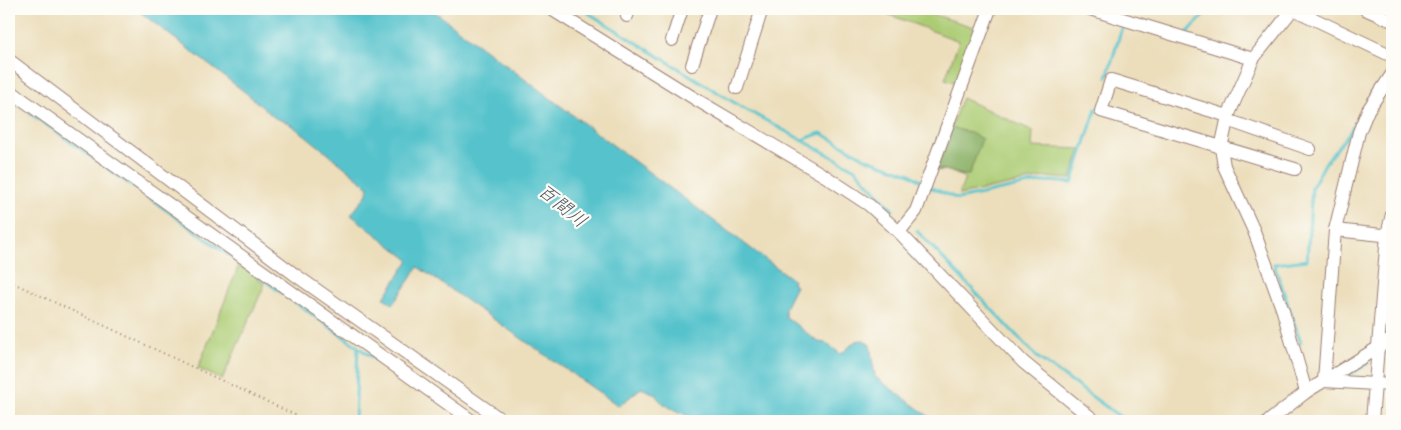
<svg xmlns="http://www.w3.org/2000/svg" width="1401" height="430" viewBox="0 0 1401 430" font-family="Mynerve,'Klee One',sans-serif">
<rect width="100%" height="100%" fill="#fdfcf7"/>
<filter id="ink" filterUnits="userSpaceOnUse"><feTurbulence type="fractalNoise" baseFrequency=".02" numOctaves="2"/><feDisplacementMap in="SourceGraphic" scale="10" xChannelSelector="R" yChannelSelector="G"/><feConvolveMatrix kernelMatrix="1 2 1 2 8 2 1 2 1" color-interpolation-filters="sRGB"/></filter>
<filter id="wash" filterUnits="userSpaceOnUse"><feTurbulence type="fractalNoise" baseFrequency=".0096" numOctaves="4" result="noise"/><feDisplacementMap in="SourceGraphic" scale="20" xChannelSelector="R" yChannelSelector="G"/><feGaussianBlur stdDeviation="1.12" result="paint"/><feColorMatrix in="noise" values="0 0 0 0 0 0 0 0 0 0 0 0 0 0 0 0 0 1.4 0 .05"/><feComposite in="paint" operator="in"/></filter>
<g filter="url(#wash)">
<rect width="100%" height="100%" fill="#ecdebb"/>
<g fill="#accc73" stroke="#7b764f" fill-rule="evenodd">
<polygon points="874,9 916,9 980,29 960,84 945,79 959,41"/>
<path d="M962,98L1033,131L1032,147L1081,149L1071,179L1046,177L959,195L965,178L947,170L934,171ZM982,139L962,176L947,169H937Z"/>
<polygon points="239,265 265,284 222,380 198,368"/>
</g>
<path fill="#89b065" stroke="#6a6848" d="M952,128L969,132L982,139L969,175C958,176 948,169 936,169Z"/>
<path fill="#56c3cc" stroke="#50717c" d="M136,9H431L793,280L792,283L796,286L785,308V316L818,342L826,343L841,354L856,341L863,340L870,345L875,377L935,421H696C684,412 662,408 655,394L641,388L619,406L418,267L393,304L384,298L409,260L351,215L367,194L369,187L305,135L288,123L275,118L246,93Z"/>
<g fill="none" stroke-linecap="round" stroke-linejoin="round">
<g stroke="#56c3cc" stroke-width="3">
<polyline points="582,9 743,108 855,169 893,210"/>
<polyline points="1187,33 1210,9"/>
<polyline points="1107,77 1123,24"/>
<polyline points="9,107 19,105"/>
<polyline points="30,113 379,362"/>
<polyline points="802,140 821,133 867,159 910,174 922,182"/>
<polyline points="927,186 958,199 1034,183 1050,181 1072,183 1096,109"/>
<polyline points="917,231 1037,357 1126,421"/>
<polyline points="1301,343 1274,264 1307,260 1312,187 1326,162 1350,132 1360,113"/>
<polyline points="1383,354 1392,348"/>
<polyline points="1349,375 1367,364"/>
<polyline points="355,421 358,347"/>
</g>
</g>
</g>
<g filter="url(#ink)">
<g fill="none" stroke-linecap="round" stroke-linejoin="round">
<defs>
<g id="minor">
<polyline points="551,9 697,100 825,176 869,205 899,232 1023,362 1095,421"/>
<polyline points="1090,9 1253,59"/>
<polyline points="1293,9 1253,59 1228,116 1221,148 1224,166 1254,231 1283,311 1306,392"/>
<polyline points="1293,9 1392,56"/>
<polyline points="1365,9 1390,20"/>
<polyline points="627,16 629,9"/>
<polyline points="672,40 682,9"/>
<polyline points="9,60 294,274 503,421"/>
<polyline points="692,65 710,9"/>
<polyline points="737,88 762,9"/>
<polyline points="9,90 472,421"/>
<polyline points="1228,116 1111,80 1101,111 1295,169"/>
<polyline points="1227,120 1310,149"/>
<polyline points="1335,230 1392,236"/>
<polyline points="899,232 916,211 990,9"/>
<polyline points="1324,381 1335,230 1359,132 1368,110 1392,74"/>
<polyline points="1324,381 1392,385"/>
<polyline points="1269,421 1306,392 1392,339"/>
<polyline points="1372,421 1387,235 1392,214"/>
</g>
</defs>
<use href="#minor" stroke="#9b7e73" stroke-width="14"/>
<polyline stroke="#9b7e73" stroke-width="2" stroke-dasharray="1 4" stroke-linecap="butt" points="9,281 308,421"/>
<use href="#minor" stroke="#fff" stroke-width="12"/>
</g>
</g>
<g text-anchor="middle" stroke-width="4.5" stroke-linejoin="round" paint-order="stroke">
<g font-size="19" font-style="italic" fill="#4e5863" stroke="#fdfcf7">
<text transform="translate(563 205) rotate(39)" y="7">百間川</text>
</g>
</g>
<rect width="1401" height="430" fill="none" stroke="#fdfcf7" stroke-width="30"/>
</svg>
